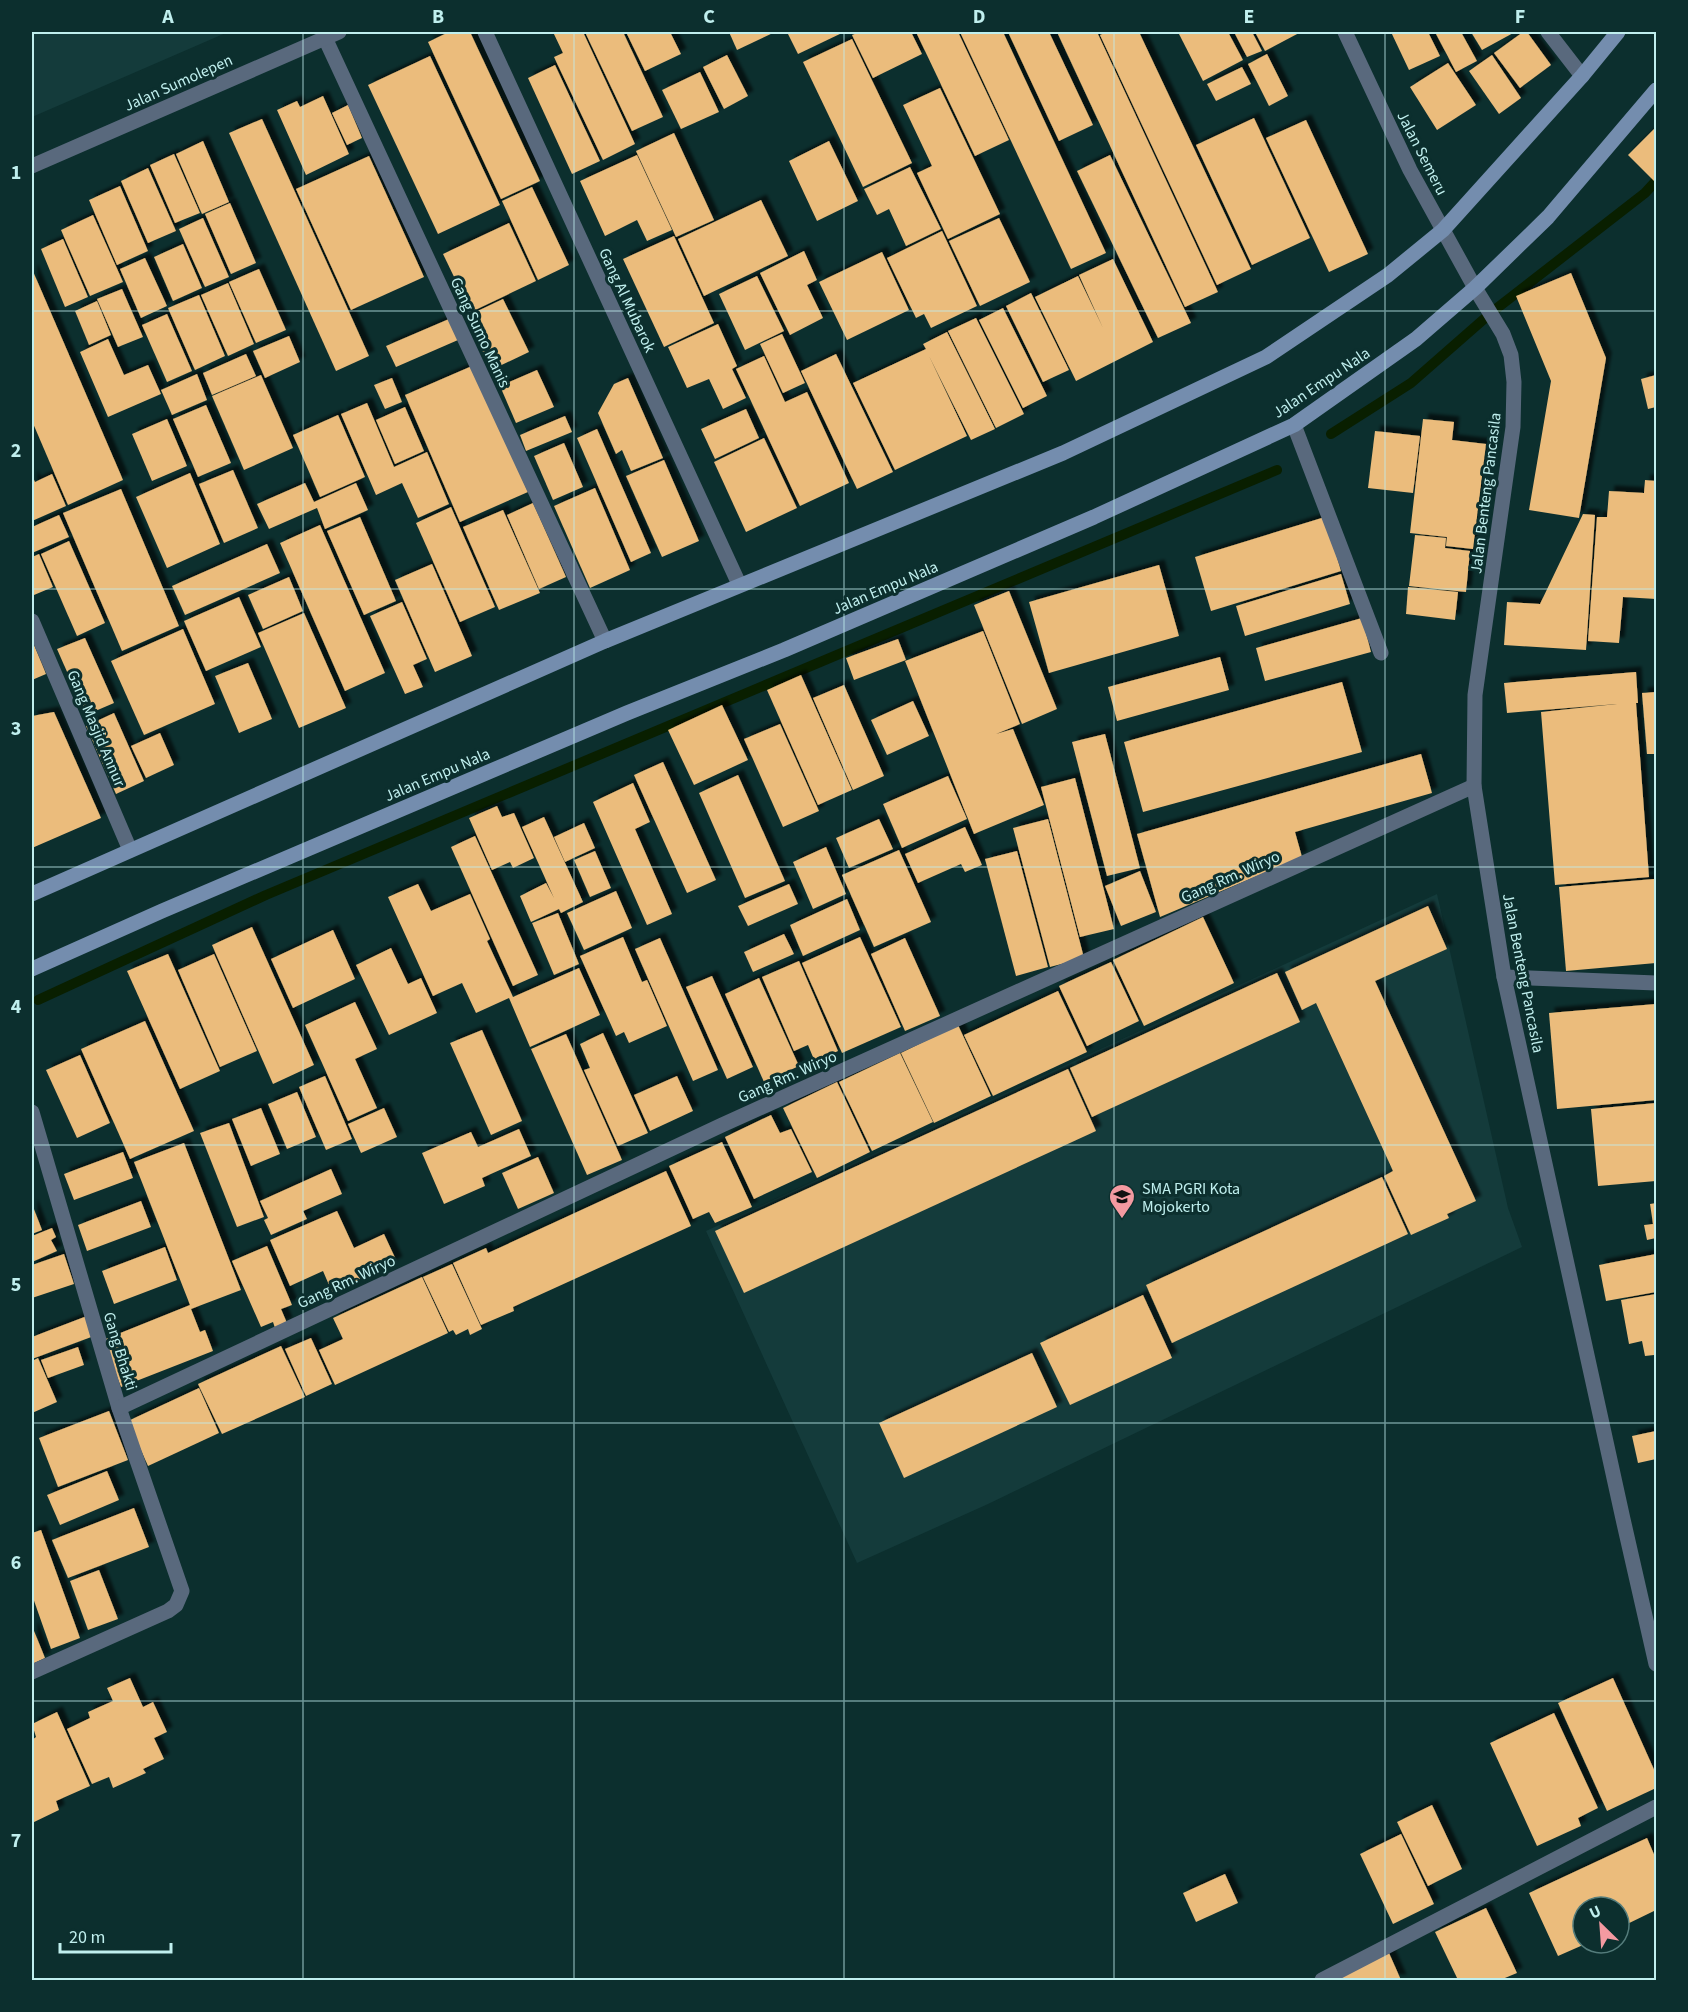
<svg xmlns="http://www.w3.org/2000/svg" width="1688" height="2012" viewBox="0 0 1688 2012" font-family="'Source Sans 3',sans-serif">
<defs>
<filter id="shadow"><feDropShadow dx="5.5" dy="-5.5" stdDeviation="1.5" flood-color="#0009"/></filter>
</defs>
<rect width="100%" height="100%" fill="#0c2f2e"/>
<g fill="#143b3b">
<polygon points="32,32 228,32 32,117"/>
<polygon points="1437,894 1508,1208 1522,1247 988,1504 857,1563 706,1231"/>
</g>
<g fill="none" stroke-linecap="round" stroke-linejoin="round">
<g stroke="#091f00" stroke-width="10">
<polyline points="1331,434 1411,383 1492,312 1645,193 1656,181"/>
<polyline points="38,1000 266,895 1277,470"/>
</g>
</g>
<g fill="#ebbc7c" filter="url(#shadow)">
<polygon points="449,32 470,32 540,181 501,199 428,42"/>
<polygon points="553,32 583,32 635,144 603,160 554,57 563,53"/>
<polygon points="585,32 623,32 663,117 632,131"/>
<polygon points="626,32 670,32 681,54 645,71"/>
<polygon points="729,32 775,32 737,50"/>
<polygon points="787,32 844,32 798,54"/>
<polygon points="860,32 911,32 922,54 873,78 852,35"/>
<polygon points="916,32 958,32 1009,140 975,156"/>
<polygon points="960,32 1003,32 1106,253 1071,269"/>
<polygon points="1008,32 1049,32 1093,125 1059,141"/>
<polygon points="1057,32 1097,32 1218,292 1185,307"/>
<polygon points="1107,32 1139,32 1251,269 1217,285 1100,35"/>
<polygon points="1178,32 1228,32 1243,60 1203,81"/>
<polygon points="1234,32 1252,32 1262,51 1247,57"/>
<polygon points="1255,32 1298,32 1299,33 1265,51"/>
<polygon points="1391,32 1428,32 1440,56 1409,70"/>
<polygon points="1435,32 1461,32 1477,61 1456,72"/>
<polygon points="1471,32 1515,32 1482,50"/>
<polygon points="1523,32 1527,32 1551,65 1520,88 1494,53"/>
<polygon points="852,39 912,163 863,187 803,62"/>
<polygon points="1267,54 1288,96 1269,106 1248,64"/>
<polygon points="727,55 748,96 724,109 703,67"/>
<polygon points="1492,55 1521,98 1499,114 1469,71"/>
<polygon points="430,56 500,205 438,234 368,85"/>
<polygon points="1448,63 1476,105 1437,130 1410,87"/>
<polygon points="555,65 600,161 572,174 528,78"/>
<polygon points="1242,67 1251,84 1216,101 1207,84"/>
<polygon points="700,72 719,112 681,129 662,90"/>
<polygon points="940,88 1000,214 948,239 917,173 932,166 903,105"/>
<polygon points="323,96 349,154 306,175 277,110 297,101 300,107"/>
<polygon points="348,105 362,138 347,145 332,113"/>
<polygon points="1254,118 1310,238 1252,265 1196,145"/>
<polygon points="262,119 369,356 336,371 229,133"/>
<polygon points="1306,120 1368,254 1329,272 1266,138"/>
<polygon points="1656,127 1656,179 1654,181 1628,155"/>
<polygon points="674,133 714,220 676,237 636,151"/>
<polygon points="203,141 229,202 202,214 176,154"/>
<polygon points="829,141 858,201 817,221 789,161"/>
<polygon points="174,154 200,213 175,223 150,165"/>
<polygon points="637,155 672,230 647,241 637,220 605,236 580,181"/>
<polygon points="1110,155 1191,323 1158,338 1077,171"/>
<polygon points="369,156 424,277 351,310 296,189"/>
<polygon points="910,167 941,229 906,246 889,209 877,215 864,189"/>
<polygon points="148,168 176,231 148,243 121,181"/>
<polygon points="120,186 148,251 117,265 89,200"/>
<polygon points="532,187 569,265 538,280 502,201"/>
<polygon points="761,200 788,256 704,296 678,239"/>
<polygon points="230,203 256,263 231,274 205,214"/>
<polygon points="93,215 123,282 90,296 61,230"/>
<polygon points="203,218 229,277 205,287 179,229"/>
<polygon points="999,218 1030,282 980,306 949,241"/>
<polygon points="509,223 536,281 471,312 443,254"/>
<polygon points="942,231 977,306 931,328 924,314 916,318 887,258"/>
<polygon points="674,236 714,323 664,347 623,259"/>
<polygon points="63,239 88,297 65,307 41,249"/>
<polygon points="183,244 202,288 173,301 154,257"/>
<polygon points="804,251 817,280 807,285 823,318 790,335 760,273"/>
<polygon points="882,252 909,310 847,340 819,282"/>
<polygon points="145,258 167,306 141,318 120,269"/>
<polygon points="1113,259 1153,342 1076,381 1035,297 1078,276 1103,328 1079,275"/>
<polygon points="32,269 123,480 68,505 32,421"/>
<polygon points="259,269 286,330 256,343 229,282"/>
<polygon points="1571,273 1606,358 1579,518 1529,510 1551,381 1516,296"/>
<polygon points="757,276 784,331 745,350 719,294"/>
<polygon points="228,283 254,344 228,356 201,295"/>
<polygon points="122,289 143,337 118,347 97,299"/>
<polygon points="1031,293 1069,370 1043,382 1006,306"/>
<polygon points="199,295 225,356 195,370 168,308"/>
<polygon points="503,299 529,352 491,370 467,316"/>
<polygon points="97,301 111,335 89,345 75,311"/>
<polygon points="1003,308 1047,396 1023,408 979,320"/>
<polygon points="167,314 192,371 167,382 142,325"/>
<polygon points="976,318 1024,414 996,428 948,331"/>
<polygon points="449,319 458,340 396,367 386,346"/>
<polygon points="718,324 737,366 732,369 746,398 723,409 709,379 687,388 668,347"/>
<polygon points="947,332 995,429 971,440 929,356 967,436 895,470 853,383 926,349 923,344"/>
<polygon points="782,334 805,383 783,393 760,344"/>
<polygon points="289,336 300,362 265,378 253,351"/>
<polygon points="108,339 124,375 148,365 161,394 108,417 80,352"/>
<polygon points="246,354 256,376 212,395 203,373"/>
<polygon points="836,354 893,472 857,489 801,371"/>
<polygon points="764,356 785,402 807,392 849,483 800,506 736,369"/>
<polygon points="472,366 528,492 460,522 405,395"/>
<polygon points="537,370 554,407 516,423 500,386"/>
<polygon points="197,374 207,400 172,415 161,390"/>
<polygon points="261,375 293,448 244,470 212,396"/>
<polygon points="1656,375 1656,407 1648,409 1641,379"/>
<polygon points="392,378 402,402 385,409 374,385"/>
<polygon points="628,378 663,458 631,471 622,450 616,454 598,413 614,384"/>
<polygon points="367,403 394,467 427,452 449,504 418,518 402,483 376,495 341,414"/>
<polygon points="206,405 231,463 198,477 173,419"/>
<polygon points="405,407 424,451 395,464 376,420"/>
<polygon points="746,409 759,438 715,459 701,429"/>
<polygon points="338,415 365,477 320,497 293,435"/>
<polygon points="565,416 572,432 526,451 520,435"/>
<polygon points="167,419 187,466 152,481 132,434"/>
<polygon points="1423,419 1454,422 1452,440 1486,444 1473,549 1446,546 1447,537 1410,533"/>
<polygon points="597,429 651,553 631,562 577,438"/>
<polygon points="1375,431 1420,436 1413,493 1368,488"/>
<polygon points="764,438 797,508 746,532 714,462"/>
<polygon points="564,443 583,487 553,500 534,456"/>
<polygon points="664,460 699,541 662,557 626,476"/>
<polygon points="233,470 258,528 224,543 199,484"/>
<polygon points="190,473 220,544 167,568 136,497"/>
<polygon points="52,474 66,506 32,521 32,475 35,482"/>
<polygon points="1645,480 1656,481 1656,599 1623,597 1619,643 1588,641 1597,517 1607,517 1609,491 1644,493"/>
<polygon points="305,483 314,502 356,483 368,510 325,529 317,508 269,529 257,504"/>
<polygon points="595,488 630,570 590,588 554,506"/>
<polygon points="121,489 179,626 122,651 63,513"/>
<polygon points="533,503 566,577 539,589 507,515"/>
<polygon points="451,507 495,607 460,622 416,523"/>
<polygon points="503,510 540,593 499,610 463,527"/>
<polygon points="1583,514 1595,515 1586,650 1504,645 1507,602 1540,604"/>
<polygon points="59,515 69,537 32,553 32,527"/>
<polygon points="360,517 396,601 364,615 327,531"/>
<polygon points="1325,517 1341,571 1211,611 1195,557"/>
<polygon points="320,525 385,673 345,691 280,543"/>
<polygon points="1415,535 1446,538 1445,548 1470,551 1466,592 1409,586"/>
<polygon points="69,541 105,623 77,636 41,554"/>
<polygon points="267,544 280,573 185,615 172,586"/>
<polygon points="39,554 53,587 34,595 32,590 32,557"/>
<polygon points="432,564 472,656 435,672 395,580"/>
<polygon points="1159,565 1179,636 1049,673 1029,602"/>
<polygon points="1341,574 1350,604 1245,636 1236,606"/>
<polygon points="289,577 303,611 263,629 248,595"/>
<polygon points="1408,587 1458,592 1455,620 1406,614"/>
<polygon points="1009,591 1057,709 1022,724 974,605"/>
<polygon points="239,597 261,647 206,671 184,621"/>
<polygon points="402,602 427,659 413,665 423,687 405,694 370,616"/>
<polygon points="304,613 346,708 299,728 258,633"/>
<polygon points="1362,618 1371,652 1265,681 1256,648"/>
<polygon points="183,629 215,704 144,735 111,661"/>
<polygon points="983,631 1020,724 996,734 1013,729 1044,805 974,834 905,661"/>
<polygon points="85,638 114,703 86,715 57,649"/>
<polygon points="898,639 906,660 854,680 846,658"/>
<polygon points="32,640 46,674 32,680"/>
<polygon points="1220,657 1229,690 1117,721 1108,687"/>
<polygon points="248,663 272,719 239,733 215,676"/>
<polygon points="1636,672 1638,703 1636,703 1649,877 1555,885 1541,712 1617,704 1507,713 1504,683"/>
<polygon points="801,675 852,790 818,805 767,690"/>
<polygon points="1342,682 1362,752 1143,812 1124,742"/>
<polygon points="844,685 884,776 853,790 813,698"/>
<polygon points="1656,692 1656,754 1647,754 1642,693"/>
<polygon points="913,701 929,736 887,755 871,720"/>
<polygon points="722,705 748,760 694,785 668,730"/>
<polygon points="54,712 101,818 32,848 32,716"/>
<polygon points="114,713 144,781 116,794 86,726"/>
<polygon points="780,724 819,811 783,827 744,739"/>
<polygon points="160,733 174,765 146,778 131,746"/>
<polygon points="1105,734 1140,868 1107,876 1072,742"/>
<polygon points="1421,754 1432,793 1295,832 1302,857 1160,917 1137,834"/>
<polygon points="663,762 716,880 687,893 634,775"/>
<polygon points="738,775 785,881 745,898 699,793"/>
<polygon points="948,776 967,819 902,848 883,804"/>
<polygon points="1075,778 1114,929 1080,937 1041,787"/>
<polygon points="633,783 650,822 635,829 672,914 647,925 593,802"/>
<polygon points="497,806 502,817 514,813 534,858 513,868 510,862 492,870 469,818"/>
<polygon points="544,817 583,902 561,913 559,909 531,922 520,896 546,883 554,898 522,827"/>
<polygon points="879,819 893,849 849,868 836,838"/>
<polygon points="1048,819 1084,958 1050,967 1013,828"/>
<polygon points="584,823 595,848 565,862 554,837"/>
<polygon points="965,827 982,865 965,872 961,864 918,883 905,854"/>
<polygon points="475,836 538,975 513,986 451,847"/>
<polygon points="826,847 846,894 813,909 793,862"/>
<polygon points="899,850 931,922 874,947 842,875"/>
<polygon points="595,851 611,888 590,897 574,860"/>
<polygon points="1017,851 1048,967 1016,976 985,859"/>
<polygon points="1140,871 1156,912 1121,926 1105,886"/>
<polygon points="1654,879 1656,912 1656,963 1566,971 1559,887"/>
<polygon points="418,884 431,911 470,894 490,939 487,941 513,997 579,968 600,1015 530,1047 509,998 476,1013 462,983 433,996 388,897"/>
<polygon points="789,884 798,904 748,926 738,906"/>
<polygon points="616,891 632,928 584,950 567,913"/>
<polygon points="847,899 860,930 803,956 790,925"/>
<polygon points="1428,906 1447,949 1375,981 1476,1201 1447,1214 1449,1218 1411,1235 1384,1176 1393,1171 1316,1003 1302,1010 1285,972"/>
<polygon points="558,913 579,964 554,975 532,923"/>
<polygon points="1203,917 1234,983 1144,1026 1113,960"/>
<polygon points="252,927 314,1065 273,1084 212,945"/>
<polygon points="333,930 355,979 293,1008 271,959"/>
<polygon points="784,934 794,954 753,972 744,952"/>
<polygon points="623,937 642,982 647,980 667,1026 629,1043 624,1032 616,1036 580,956"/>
<polygon points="860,937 901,1027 842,1053 802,963"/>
<polygon points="660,938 718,1070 693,1081 635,949"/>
<polygon points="905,938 940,1016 905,1031 871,954"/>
<polygon points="391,948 408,984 421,978 437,1013 389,1035 356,965"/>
<polygon points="168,954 220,1071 180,1089 127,971"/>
<polygon points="214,954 257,1051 220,1067 178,970"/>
<polygon points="799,961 838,1051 815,1062 808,1045 794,1051 762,977"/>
<polygon points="1111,962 1139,1021 1087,1046 1059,986"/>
<polygon points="1277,973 1300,1022 1092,1117 1070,1068"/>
<polygon points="712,976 753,1067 727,1079 686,987"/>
<polygon points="759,978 799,1066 764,1082 725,994"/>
<polygon points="1058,991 1087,1052 993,1096 964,1035"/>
<polygon points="355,1002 377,1049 355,1059 377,1108 348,1121 305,1025"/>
<polygon points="1656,1004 1656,1100 1557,1109 1549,1013"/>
<polygon points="145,1021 194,1131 130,1159 81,1049"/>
<polygon points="958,1025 991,1096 934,1123 901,1053"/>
<polygon points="482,1030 522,1121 491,1135 450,1043"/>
<polygon points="603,1033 648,1133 618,1146 584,1070 590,1068 580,1044"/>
<polygon points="566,1034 622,1160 587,1175 531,1049"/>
<polygon points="900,1053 933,1122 872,1151 839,1082"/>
<polygon points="80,1055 110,1123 77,1138 46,1070"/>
<polygon points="1068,1069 1096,1131 744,1293 715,1231"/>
<polygon points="325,1076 352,1139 326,1150 299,1087"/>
<polygon points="677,1076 693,1111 650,1131 634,1095"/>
<polygon points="837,1082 870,1152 817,1178 783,1108"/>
<polygon points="297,1092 316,1137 287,1149 268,1104"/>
<polygon points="1656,1103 1656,1181 1598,1186 1591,1109"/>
<polygon points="261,1108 280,1154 251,1166 232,1119"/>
<polygon points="384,1108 397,1137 361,1153 348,1124"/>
<polygon points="771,1115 780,1133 791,1129 812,1172 754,1199 725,1137"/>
<polygon points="229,1123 264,1217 237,1227 200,1133"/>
<polygon points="519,1129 531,1156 482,1178 485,1186 444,1204 422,1153 471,1132 478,1147"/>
<polygon points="722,1142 752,1207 715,1223 709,1212 693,1219 669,1166"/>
<polygon points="184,1143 241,1290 191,1309 200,1332 205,1330 213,1351 121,1387 103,1340 190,1305 134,1162"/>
<polygon points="123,1152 133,1178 74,1200 64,1174"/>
<polygon points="538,1157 554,1193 518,1209 502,1173"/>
<polygon points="331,1169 342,1194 303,1211 307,1219 271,1235 264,1220 268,1218 260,1201"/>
<polygon points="666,1171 691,1226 513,1307 514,1311 481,1325 453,1263 486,1248 488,1253"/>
<polygon points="1382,1177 1408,1234 1172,1343 1146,1285"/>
<polygon points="141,1201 151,1227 87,1251 78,1225"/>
<polygon points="1656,1203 1656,1238 1647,1240 1644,1225 1653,1224 1650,1204"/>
<polygon points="32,1204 42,1230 32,1234"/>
<polygon points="337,1211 354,1248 384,1234 397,1262 332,1292 323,1271 290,1286 270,1240"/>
<polygon points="52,1228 56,1237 51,1240 57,1251 32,1262 32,1236"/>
<polygon points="267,1246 292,1305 281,1309 287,1323 275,1328 273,1322 261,1327 232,1261"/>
<polygon points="165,1247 177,1280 114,1304 102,1271"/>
<polygon points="64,1254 74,1284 32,1298 32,1265"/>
<polygon points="1656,1254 1656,1292 1606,1301 1599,1265"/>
<polygon points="452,1264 482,1329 470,1335 468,1329 456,1335 453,1330 449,1332 423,1277"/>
<polygon points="422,1277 448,1333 335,1385 319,1350 343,1339 333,1318"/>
<polygon points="1656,1294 1656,1364 1655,1365 1654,1355 1645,1356 1642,1341 1629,1344 1621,1300"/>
<polygon points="1143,1295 1172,1358 1070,1405 1040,1343"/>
<polygon points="87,1316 94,1336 32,1359 32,1337"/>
<polygon points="311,1338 332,1384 306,1396 285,1349"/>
<polygon points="281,1346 305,1397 222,1434 198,1384"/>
<polygon points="78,1347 84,1365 48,1378 41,1360"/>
<polygon points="1032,1353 1057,1407 904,1478 879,1423"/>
<polygon points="38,1358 57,1402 32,1413 32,1361"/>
<polygon points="199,1388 219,1433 148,1466 128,1421"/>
<polygon points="109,1411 128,1460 58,1487 39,1438"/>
<polygon points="1656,1431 1656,1459 1638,1463 1632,1436"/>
<polygon points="107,1471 119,1500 60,1525 47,1495"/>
<polygon points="134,1508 149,1547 68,1578 52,1540"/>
<polygon points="41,1530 80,1638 51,1649 32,1595 32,1533"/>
<polygon points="99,1570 118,1619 88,1630 70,1581"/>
<polygon points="32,1626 45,1658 32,1664"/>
<polygon points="130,1678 143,1707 153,1702 167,1732 154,1738 164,1759 143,1769 146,1773 113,1788 109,1777 92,1784 67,1729 90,1718 88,1712 113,1701 107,1688"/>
<polygon points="1613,1678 1656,1774 1656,1788 1607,1811 1558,1703"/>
<polygon points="57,1712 90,1786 56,1801 59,1810 32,1823 32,1740 36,1737 32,1724"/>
<polygon points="1554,1713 1598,1808 1578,1818 1581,1826 1537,1846 1490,1743"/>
<polygon points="1432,1805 1462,1869 1428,1886 1397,1822"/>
<polygon points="1401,1834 1434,1904 1393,1924 1360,1854"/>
<polygon points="1647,1838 1656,1859 1656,1910 1619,1928 1619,1907 1583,1907 1583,1945 1558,1956 1529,1893"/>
<polygon points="1225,1874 1238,1903 1196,1922 1183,1893"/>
<polygon points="1486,1908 1517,1973 1500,1980 1458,1980 1435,1932"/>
<polygon points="1389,1953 1401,1980 1336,1980"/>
</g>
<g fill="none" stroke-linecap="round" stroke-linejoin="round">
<g stroke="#59697d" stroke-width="15">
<polyline points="485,32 739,584"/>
<polyline points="1548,32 1582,76"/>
<polyline points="325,38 605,641"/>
<polyline points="32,166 339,32"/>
<polyline points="1294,425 1381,653"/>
<polyline points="32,621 130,850"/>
<polyline points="1504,977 1656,983"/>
<polyline points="32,1112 119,1408 182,1591 176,1605 168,1611 32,1672"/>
<polyline points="119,1408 722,1125 1474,786"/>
<polyline points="1322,1980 1656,1807"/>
</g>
<polyline stroke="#59697d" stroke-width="15" points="1345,32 1410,170 1475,288 1503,334 1511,355 1514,382 1513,427 1475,695 1474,786 1504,977 1623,1519 1656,1664"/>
<g stroke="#748dae" stroke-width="15">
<polyline points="32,894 605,641 1063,453 1266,357 1388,275 1443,230 1582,76 1618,32"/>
<polyline points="32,969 162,911 627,713 784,650 1094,517 1294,425 1416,339 1475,288 1548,217 1656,90"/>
</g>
</g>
<path fill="none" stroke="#c0efee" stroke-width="1.5" stroke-opacity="0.55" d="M303,32V1980M574,32V1980M844,32V1980M1114,32V1980M1385,32V1980M32,311H1656M32,589H1656M32,867H1656M32,1145H1656M32,1423H1656M32,1701H1656"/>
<defs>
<symbol id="school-pin" viewBox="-11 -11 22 30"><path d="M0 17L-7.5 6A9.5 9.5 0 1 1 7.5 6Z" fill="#f49aa1" stroke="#0c2f2e"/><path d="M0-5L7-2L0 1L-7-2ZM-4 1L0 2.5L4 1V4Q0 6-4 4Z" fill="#111"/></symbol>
</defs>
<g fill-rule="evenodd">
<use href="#school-pin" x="1107" y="1182" width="30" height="40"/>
</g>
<g text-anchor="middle" stroke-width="6" stroke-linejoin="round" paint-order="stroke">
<g font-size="16" fill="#c0efee" stroke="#0c2f2e">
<text transform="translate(178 82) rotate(-24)" y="6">Jalan Sumolepen</text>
<text transform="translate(1423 153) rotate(63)" y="6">Jalan Semeru</text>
<text transform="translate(628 300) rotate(65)" y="6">Gang Al Mubarok</text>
<text transform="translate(481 332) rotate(65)" y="6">Gang Sumo Manis</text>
<text transform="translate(1321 382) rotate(-34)" y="6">Jalan Empu Nala</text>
<text transform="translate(1485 493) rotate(-83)" y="6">Jalan Benteng Pancasila</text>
<text transform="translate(885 587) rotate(-23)" y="6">Jalan Empu Nala</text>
<text transform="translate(97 728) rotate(67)" y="6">Gang Masjid Annur</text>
<text transform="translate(437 774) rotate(-23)" y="6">Jalan Empu Nala</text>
<text transform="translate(1230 876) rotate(-24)" y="6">Gang Rm. Wiryo</text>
<text transform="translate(1524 973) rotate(79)" y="6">Jalan Benteng Pancasila</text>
<text transform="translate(787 1076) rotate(-24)" y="6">Gang Rm. Wiryo</text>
<text transform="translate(346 1281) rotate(-25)" y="6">Gang Rm. Wiryo</text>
<text transform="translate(121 1351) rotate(73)" y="6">Gang Bhakti</text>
</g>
<g font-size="16" fill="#c0efee" stroke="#0c2f2e" text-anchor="start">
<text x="1142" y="1194">SMA PGRI Kota<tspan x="1142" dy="18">Mojokerto</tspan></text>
</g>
</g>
<rect width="1688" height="2012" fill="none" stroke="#0c2f2e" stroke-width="66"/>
<g transform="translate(1601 1925) rotate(335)"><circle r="28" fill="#0c2f2e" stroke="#547c7b" stroke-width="1.5"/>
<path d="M0-4.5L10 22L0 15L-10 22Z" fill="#f49aa1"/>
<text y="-9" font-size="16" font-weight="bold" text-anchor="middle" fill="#c0efee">U</text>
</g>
<path d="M60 1943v9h111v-9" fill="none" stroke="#c0efee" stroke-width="3"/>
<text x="69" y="1943" font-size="18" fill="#c0efee" stroke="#0c2f2e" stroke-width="4.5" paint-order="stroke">20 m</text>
<rect x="33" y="33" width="1622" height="1946" fill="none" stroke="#c0efee" stroke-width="2"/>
<g font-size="20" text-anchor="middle" font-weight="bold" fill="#c0efee">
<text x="168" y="23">A</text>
<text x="438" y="23">B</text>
<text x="709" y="23">C</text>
<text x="979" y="23">D</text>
<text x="1249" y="23">E</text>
<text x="1520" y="23">F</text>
<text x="16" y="179">1</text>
<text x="16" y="457">2</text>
<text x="16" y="735">3</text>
<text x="16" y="1013">4</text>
<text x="16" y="1291">5</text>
<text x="16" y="1569">6</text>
<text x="16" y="1847">7</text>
</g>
</svg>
